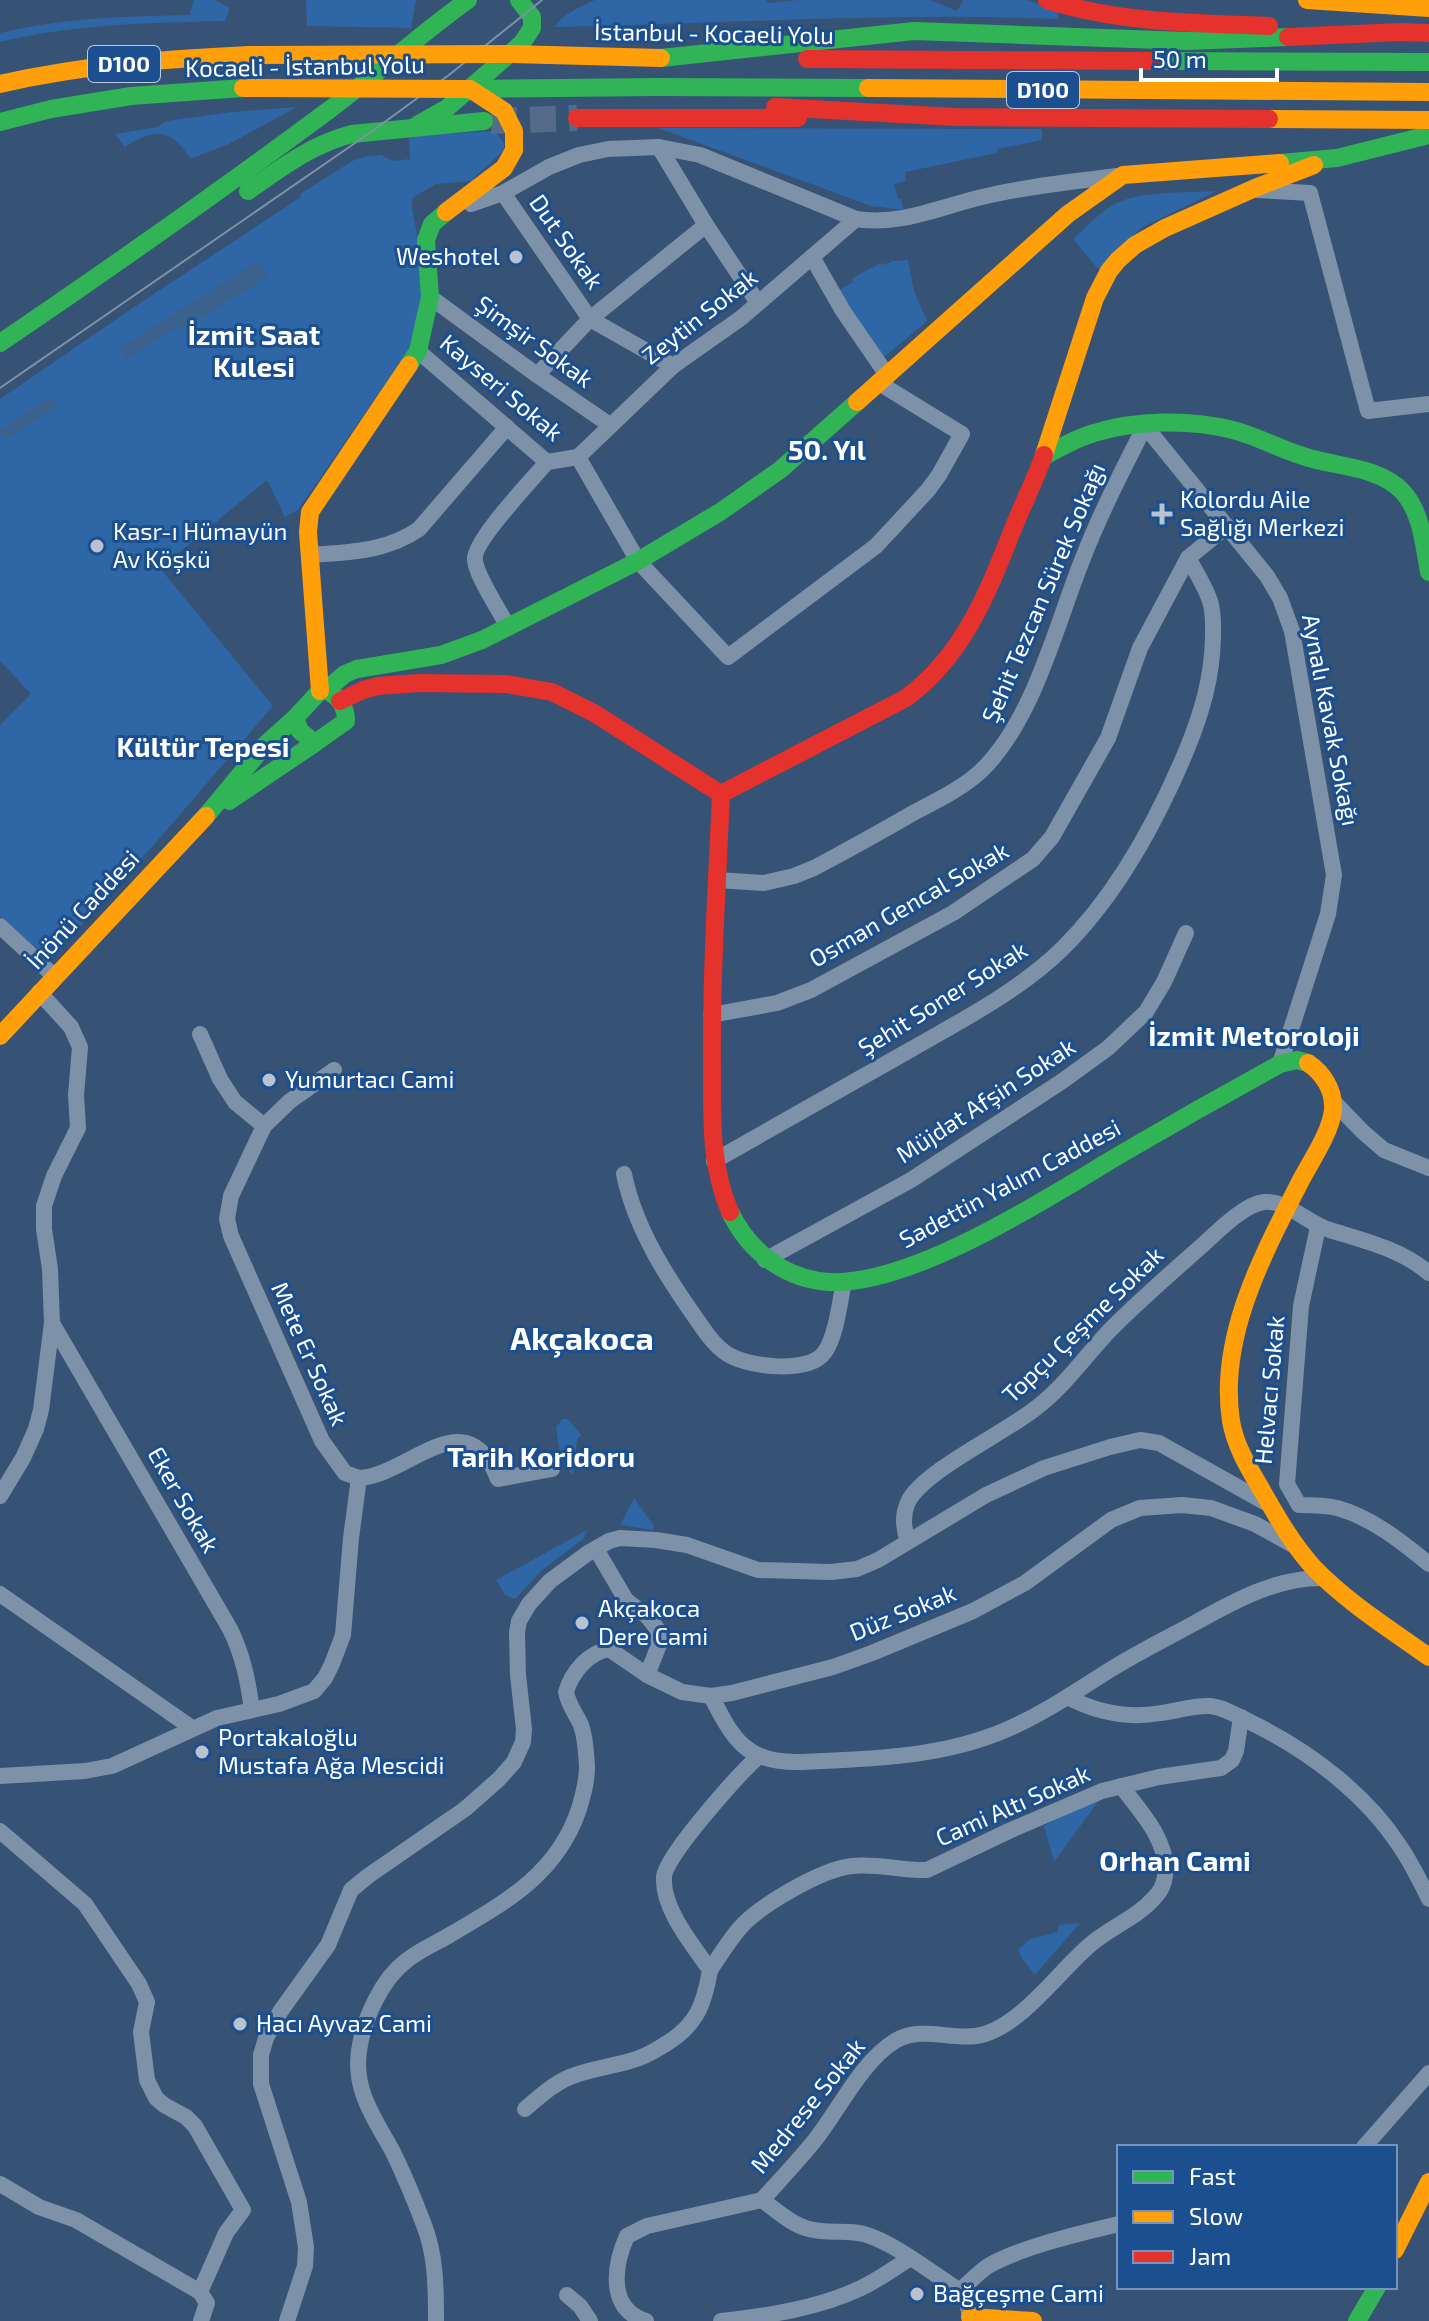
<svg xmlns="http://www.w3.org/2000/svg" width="1429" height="2321" viewBox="0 0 1429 2321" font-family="'Exo 2',sans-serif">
<rect width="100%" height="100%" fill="#365274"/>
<g fill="#2f66a5">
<path d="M194,0H215L230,8L225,21C150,23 73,24 0,42V33C62,18 125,16 189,15Z"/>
<polygon points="306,0 416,0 411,28 307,26"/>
<path d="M595,0H766L767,3L798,0H930L957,11L963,0H1027L1058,11V19C890,12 723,24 555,27C563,13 581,7 595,0Z"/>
<path d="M297,107L229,144L190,159C172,127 153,129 125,147L115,134L157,127L167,121L232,112Z"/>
<polygon points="658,128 1042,129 1042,140 997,149 997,153 905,172 906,181 894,184 898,199 901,199 904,210 871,206"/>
<polygon points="495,131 504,143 504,150 471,181 436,184 412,198 412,207 419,246 422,294 410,348 298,510 285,517 267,480 160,568 273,706 160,838 50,960 0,916 0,725 31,694 0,661 0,399 140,303 301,197 300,194 354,160 368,156 381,155 393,161 410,159 409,136"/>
<path d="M1217,191L1141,228L1100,271L1073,239C1085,228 1097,215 1111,206C1138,190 1186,193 1217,191Z"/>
<polygon points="908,260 914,291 927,321 881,360 839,290 853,282 852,278 881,263 885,265 892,261"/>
<path d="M563,1419H568L581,1435L577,1439L573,1476C561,1460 558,1446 556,1427Z"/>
<polygon points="634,1498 654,1526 653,1530 620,1525"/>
<polygon points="587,1530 583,1539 541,1571 515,1599 505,1595 496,1580"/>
<polygon points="1094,1799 1100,1799 1054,1862 1044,1826"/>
<polygon points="1080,1923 1035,1975 1023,1960 1018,1950 1030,1939 1057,1932 1059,1925"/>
</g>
<g fill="#3b618d">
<polygon points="258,261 268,276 182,330 179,326 126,359 120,348"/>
<polygon points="51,397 57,406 4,440 0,430"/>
</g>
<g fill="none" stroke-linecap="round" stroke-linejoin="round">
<polyline stroke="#546c89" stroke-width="26" stroke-dasharray="26 13" stroke-linecap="butt" points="491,121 577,118"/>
<g stroke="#7d92a8" stroke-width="16">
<polyline points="659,147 706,225 758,303"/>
<polyline points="1258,190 1310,193 1368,411 1429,404"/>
<polyline points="503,193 590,319 673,366"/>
<path d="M471,204L503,193L549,167L579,155L608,149L659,147L700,155L856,219C900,226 940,207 982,197C1027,186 1072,182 1117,176"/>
<polyline points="812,257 843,311 887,375"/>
<polyline points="430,297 537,375 610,425"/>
<polyline points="418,351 547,462"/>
<polyline points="537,375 590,319 706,225"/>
<polyline points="578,457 638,561 728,657 876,546 928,490 939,475 962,434 879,383"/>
<polyline points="578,457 673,366 741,318 856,219"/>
<polyline points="547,462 578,457"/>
<path d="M311,555C349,552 386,552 419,529L507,427"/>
<path d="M508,627C500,611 476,576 475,560C472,542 533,479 547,462"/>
<path d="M717,880L764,883L794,876L814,868C848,850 882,831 915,812C938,800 963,788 982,770C1033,720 1055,629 1081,563C1099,516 1122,471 1145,426L1267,576L1280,598L1292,631L1334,875L1328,914L1280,1064"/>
<polyline points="0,926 54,976"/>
<polyline points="711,1015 777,1003 811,990 953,913 1033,859 1052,837 1108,738 1140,648 1188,558"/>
<polyline points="200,1034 220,1079 235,1102 264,1126"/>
<polyline points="334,1070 290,1101 264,1126 231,1196 227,1219 231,1236 322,1441 345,1473 359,1478"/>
<polyline points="1333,1101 1363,1132 1384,1150 1429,1168"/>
<path d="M714,1161C780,1124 845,1087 910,1050C962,1020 1019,991 1062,949C1118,894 1157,821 1187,749C1202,712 1212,678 1213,638C1213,626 1214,613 1210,601C1205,586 1196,572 1188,558L1227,526"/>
<path d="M624,1174C636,1233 672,1285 707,1334C713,1342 720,1350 729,1355C750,1367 808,1374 824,1353C836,1338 840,1301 844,1281"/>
<path d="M1318,1227L1301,1306L1287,1484L1299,1505C1311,1505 1324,1505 1337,1508C1371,1517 1402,1542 1429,1564"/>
<polyline points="765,1260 911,1180 1061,1082 1108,1048 1146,1012 1164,982 1186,933"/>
<path d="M52,1323L230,1629C243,1655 248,1681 252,1710"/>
<polyline points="0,1496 23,1458 36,1429 41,1410 52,1323 50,1269 44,1229 44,1206 54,1176 78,1128 76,1095 80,1047 71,1027 39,992"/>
<path d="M908,1541C903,1528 902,1514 909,1500C927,1469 1005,1433 1036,1408C1065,1386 1086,1355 1111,1329C1141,1299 1173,1271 1205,1243C1219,1230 1245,1204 1264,1202C1288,1200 1308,1224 1330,1230C1365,1241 1400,1249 1429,1273"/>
<polyline points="596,1549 626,1600 648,1617 658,1630 659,1645 647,1675"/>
<polyline points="0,1594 192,1728"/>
<path d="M711,1696C733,1739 746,1763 798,1762C869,1759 942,1758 1008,1729C1045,1713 1079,1689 1113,1668C1139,1652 1167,1638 1193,1624C1234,1601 1277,1577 1324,1578"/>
<path d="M1067,1697C1096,1712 1128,1719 1161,1713C1177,1711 1194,1705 1210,1706C1227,1708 1245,1720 1260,1727C1313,1754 1367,1796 1399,1845C1411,1862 1420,1881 1429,1899"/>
<path d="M0,1776L85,1771L112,1766L217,1718L279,1704L314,1691L325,1678L332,1664L343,1635L351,1538L359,1478C410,1475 466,1398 498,1479L552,1469"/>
<polyline points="0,1831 85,1904 139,1984 147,2002 141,2032 147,2080 156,2098 164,2105 186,2117 195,2126 243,2210 226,2233 200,2292"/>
<path d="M710,1970C719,1957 728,1942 739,1929C758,1906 822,1869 852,1866C878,1863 902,1871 927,1870L1011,1830L1102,1791L1159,1777L1221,1768L1232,1760L1236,1751L1241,1717"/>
<path d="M525,2109C539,2097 553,2084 570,2077C589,2069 610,2067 630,2061C642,2058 653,2052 664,2045C696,2026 704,2006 710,1970C693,1945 662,1909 664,1877C665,1856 740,1773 759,1756"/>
<polyline points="1364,2147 1429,2073"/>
<polyline points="0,2184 39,2207 76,2220 200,2292 207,2303 201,2321"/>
<path d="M762,2200C780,2180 798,2161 815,2140C839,2110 861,2062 895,2041C923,2024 955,2043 985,2034C1024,2022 1060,1970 1091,1944C1111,1927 1138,1917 1155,1897C1161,1891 1164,1884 1165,1876C1170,1842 1140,1811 1121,1786"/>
<path d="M762,2200C776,2210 792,2225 809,2229C830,2235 850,2228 870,2236C900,2247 932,2273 960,2291L966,2297L970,2317"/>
<path d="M960,2291C969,2282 978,2273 988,2266C1021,2247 1081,2233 1119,2224"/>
<polyline points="567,2295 580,2306 590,2321"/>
<polyline points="287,2321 305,2266 306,2247 299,2202 261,2084 261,2055 266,2038 280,2012 328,1945 351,1890 368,1876 465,1809 499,1779 514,1762 523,1742 524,1729 518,1675 517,1632 519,1621 529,1604 550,1581 588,1553 609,1541 620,1538 656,1540 687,1545 758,1570 831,1572 857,1569 878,1560 986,1495 1044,1468 1110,1447 1140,1440 1159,1443 1268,1504"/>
<path d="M436,2321C436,2289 436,2255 424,2225C415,2201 404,2175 393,2152C374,2118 351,2087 360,2045C365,2017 382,1979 406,1961C418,1951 434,1944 448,1936C504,1903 557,1875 579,1809C583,1795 587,1782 587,1767C586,1753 586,1739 581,1725C576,1714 568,1704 566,1692C572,1672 588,1653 609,1649L647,1675L682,1692L711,1696L732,1693L833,1667L872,1653L973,1611L1025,1583L1111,1520L1140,1508L1182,1505L1211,1508L1255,1524L1293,1545"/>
<path d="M646,2321C607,2309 614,2265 627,2236L647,2226L762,2200"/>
<path d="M721,2321C768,2316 819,2308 861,2288C878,2280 893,2269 909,2259"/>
</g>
<g stroke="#30b455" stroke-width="18">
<polyline points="661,58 914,31 1186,41 1288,37"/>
<polyline points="1156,61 1429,62"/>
<polyline points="470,89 657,87 868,88"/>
<polyline points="0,122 51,109 131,96 243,88"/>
<polyline points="417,125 447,108 522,43 532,28 532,17 519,0"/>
<polyline points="1280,163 1337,158 1429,135"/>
<path d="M248,191C281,168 312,144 352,134L484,121"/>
<path d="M0,343C111,268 221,190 329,110C376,75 420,34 468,0"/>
<polyline points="409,365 418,351 430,297 426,240 432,224 446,212"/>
<path d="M1044,456C1060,448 1076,438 1094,433C1136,420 1190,419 1233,430C1260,437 1285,452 1313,459C1342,467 1381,468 1403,492C1422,513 1424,546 1429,572"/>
<polyline points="326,690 345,674 357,669 441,655 482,640 638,561 720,512 780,470 857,402"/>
<path d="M326,690C339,697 346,706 346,721L315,743L300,731L295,718L320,691Z"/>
<polyline points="229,801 315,743"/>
<polyline points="206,816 264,746 295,718"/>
<path d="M730,1212C749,1251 784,1279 829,1282C913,1286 1049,1197 1121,1154C1174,1123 1227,1093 1280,1064L1297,1060L1308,1063"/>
<polyline points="1357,2321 1377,2287"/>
</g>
<g stroke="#ff9f0a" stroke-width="18">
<polyline points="1307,0 1429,8"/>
<path d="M0,84C82,65 165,59 249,55"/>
<polyline points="868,88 1429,92"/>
<polyline points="1269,119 1429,120"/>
<polyline points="446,212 504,168 514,150"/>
<polyline points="857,402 1068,214 1123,175 1280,163"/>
<polyline points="1044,455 1095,298 1109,271 1118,260 1135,245 1165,228 1255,188 1314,165"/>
<polyline points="320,691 308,532 310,512 409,365"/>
<polyline points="0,1036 206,816"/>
<path d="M1308,1063C1323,1073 1334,1090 1333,1109C1332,1130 1311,1161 1301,1180C1264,1253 1218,1336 1231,1421C1235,1445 1248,1467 1260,1487C1276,1515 1292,1544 1314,1568C1348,1603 1390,1629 1429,1657"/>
<polyline points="1395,2250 1429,2182"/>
<polyline points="970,2317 1033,2321"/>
</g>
<g stroke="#e5322d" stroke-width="18">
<path d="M1047,0C1119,23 1194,23 1269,26"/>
<polyline points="1288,37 1400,32 1429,33"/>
<polyline points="807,59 1156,61"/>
<polyline points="775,107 955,117 1269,119"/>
<polyline points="577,118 798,118"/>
<polyline points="340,701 363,690 378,686 419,683 506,684 552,692 594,713 721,794"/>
<path d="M721,794C717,885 711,977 712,1068C712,1118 710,1165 730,1212"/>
<path d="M721,794L906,698C964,655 987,594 1013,529C1023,504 1035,480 1044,455"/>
</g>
<polyline stroke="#7e92a7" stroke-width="2" points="0,388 371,132 449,75 542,0"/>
<g stroke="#ff9f0a" stroke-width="18">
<polyline points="249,55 511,54 661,58"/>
<polyline points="243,88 470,89 504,111 514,131 514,150"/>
</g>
</g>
<g fill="#b9c2ce" stroke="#1b4f8f" stroke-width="3">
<circle cx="516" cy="257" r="8"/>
<path d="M1158 502h8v8h8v8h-8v8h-8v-8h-8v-8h8z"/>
<circle cx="97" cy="546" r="8"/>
<circle cx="269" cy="1080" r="8"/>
<circle cx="582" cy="1623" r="8"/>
<circle cx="202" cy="1752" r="8"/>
<circle cx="240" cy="2024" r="8"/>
<circle cx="917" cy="2294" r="8"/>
</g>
<g text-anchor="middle" stroke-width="6" stroke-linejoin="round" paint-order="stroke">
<g fill="#1b4f8f" stroke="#bbcadd" stroke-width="2">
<rect x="88" y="46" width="72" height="36" rx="6"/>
<rect x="1007" y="72" width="72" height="36" rx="6"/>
</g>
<g font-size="22" font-weight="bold" fill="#fff">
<text x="124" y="72">D100</text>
<text x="1043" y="98">D100</text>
</g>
<g font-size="24" fill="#fff" stroke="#1b4f8f">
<text transform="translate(714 34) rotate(1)" y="8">İstanbul - Kocaeli Yolu</text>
<text transform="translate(305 67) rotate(-1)" y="8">Kocaeli - İstanbul Yolu</text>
<text transform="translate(566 242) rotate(55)" y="8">Dut Sokak</text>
<text transform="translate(700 317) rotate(-38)" y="8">Zeytin Sokak</text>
<text transform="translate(534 342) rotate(36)" y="8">Şimşir Sokak</text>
<text transform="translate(501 388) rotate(40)" y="8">Kayseri Sokak</text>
<text transform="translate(1044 593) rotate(-67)" y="8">Şehit Tezcan Sürek Sokağı</text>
<text transform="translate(1330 720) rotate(79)" y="8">Aynalı Kavak Sokağı</text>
<text transform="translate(909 905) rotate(-30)" y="8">Osman Gencal Sokak</text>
<text transform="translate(83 910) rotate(-47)" y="8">İnönü Caddesi</text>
<text transform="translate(943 999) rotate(-32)" y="8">Şehit Soner Sokak</text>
<text transform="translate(986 1101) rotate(-33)" y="8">Müjdat Afşin Sokak</text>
<text transform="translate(1010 1184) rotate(-28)" y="8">Sadettin Yalım Caddesi</text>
<text transform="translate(1083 1325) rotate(-44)" y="8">Topçu Çeşme Sokak</text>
<text transform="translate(309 1354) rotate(66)" y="8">Mete Er Sokak</text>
<text transform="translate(1270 1390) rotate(-85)" y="8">Helvacı Sokak</text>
<text transform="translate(183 1500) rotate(60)" y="8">Eker Sokak</text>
<text transform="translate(903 1613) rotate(-22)" y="8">Düz Sokak</text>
<text transform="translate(1013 1806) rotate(-24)" y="8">Cami Altı Sokak</text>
<text transform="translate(808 2106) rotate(-51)" y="8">Medrese Sokak</text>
</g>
<g font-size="24" fill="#fff" stroke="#1b4f8f" text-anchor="start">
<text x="500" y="265" text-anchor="end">Weshotel</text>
<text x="1180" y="508">Kolordu Aile<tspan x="1180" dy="28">Sağlığı Merkezi</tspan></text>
<text x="113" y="540">Kasr-ı Hümayün<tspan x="113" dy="28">Av Köşkü</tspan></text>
<text x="285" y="1088">Yumurtacı Cami</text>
<text x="598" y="1617">Akçakoca<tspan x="598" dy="28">Dere Cami</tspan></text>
<text x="218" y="1746">Portakaloğlu<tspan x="218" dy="28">Mustafa Ağa Mescidi</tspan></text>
<text x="256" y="2032">Hacı Ayvaz Cami</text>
<text x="933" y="2302">Bağçeşme Cami</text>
</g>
<g font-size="28" font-weight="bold" fill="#fff" stroke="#1b4f8f">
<text x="254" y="345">İzmit Saat<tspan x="254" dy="32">Kulesi</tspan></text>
<text x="827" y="460">50. Yıl</text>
<text x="203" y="757">Kültür Tepesi</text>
<text x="1254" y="1046">İzmit Metoroloji</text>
<text x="541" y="1467">Tarih Koridoru</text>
<text x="1175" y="1871">Orhan Cami</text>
</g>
<g font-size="32" font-weight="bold" fill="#fff" stroke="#1b4f8f">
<text x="582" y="1350">Akçakoca</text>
</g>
</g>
<rect x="1117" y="2145" width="280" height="144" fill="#1b4f8f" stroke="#7695bc" stroke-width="2"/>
<rect x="1133" y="2171" width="40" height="12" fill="#30b455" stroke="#7695bc" stroke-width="2"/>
<text x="1189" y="2185" font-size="24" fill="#ffffff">Fast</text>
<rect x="1133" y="2211" width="40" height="12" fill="#ff9f0a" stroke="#7695bc" stroke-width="2"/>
<text x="1189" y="2225" font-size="24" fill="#ffffff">Slow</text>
<rect x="1133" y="2251" width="40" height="12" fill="#e5322d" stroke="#7695bc" stroke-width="2"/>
<text x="1189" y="2265" font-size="24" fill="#ffffff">Jam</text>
<path d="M1141 68v12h136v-12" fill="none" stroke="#ffffff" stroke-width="4"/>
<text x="1153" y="68" font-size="24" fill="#ffffff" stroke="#1b4f8f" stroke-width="6" paint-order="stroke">50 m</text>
</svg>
